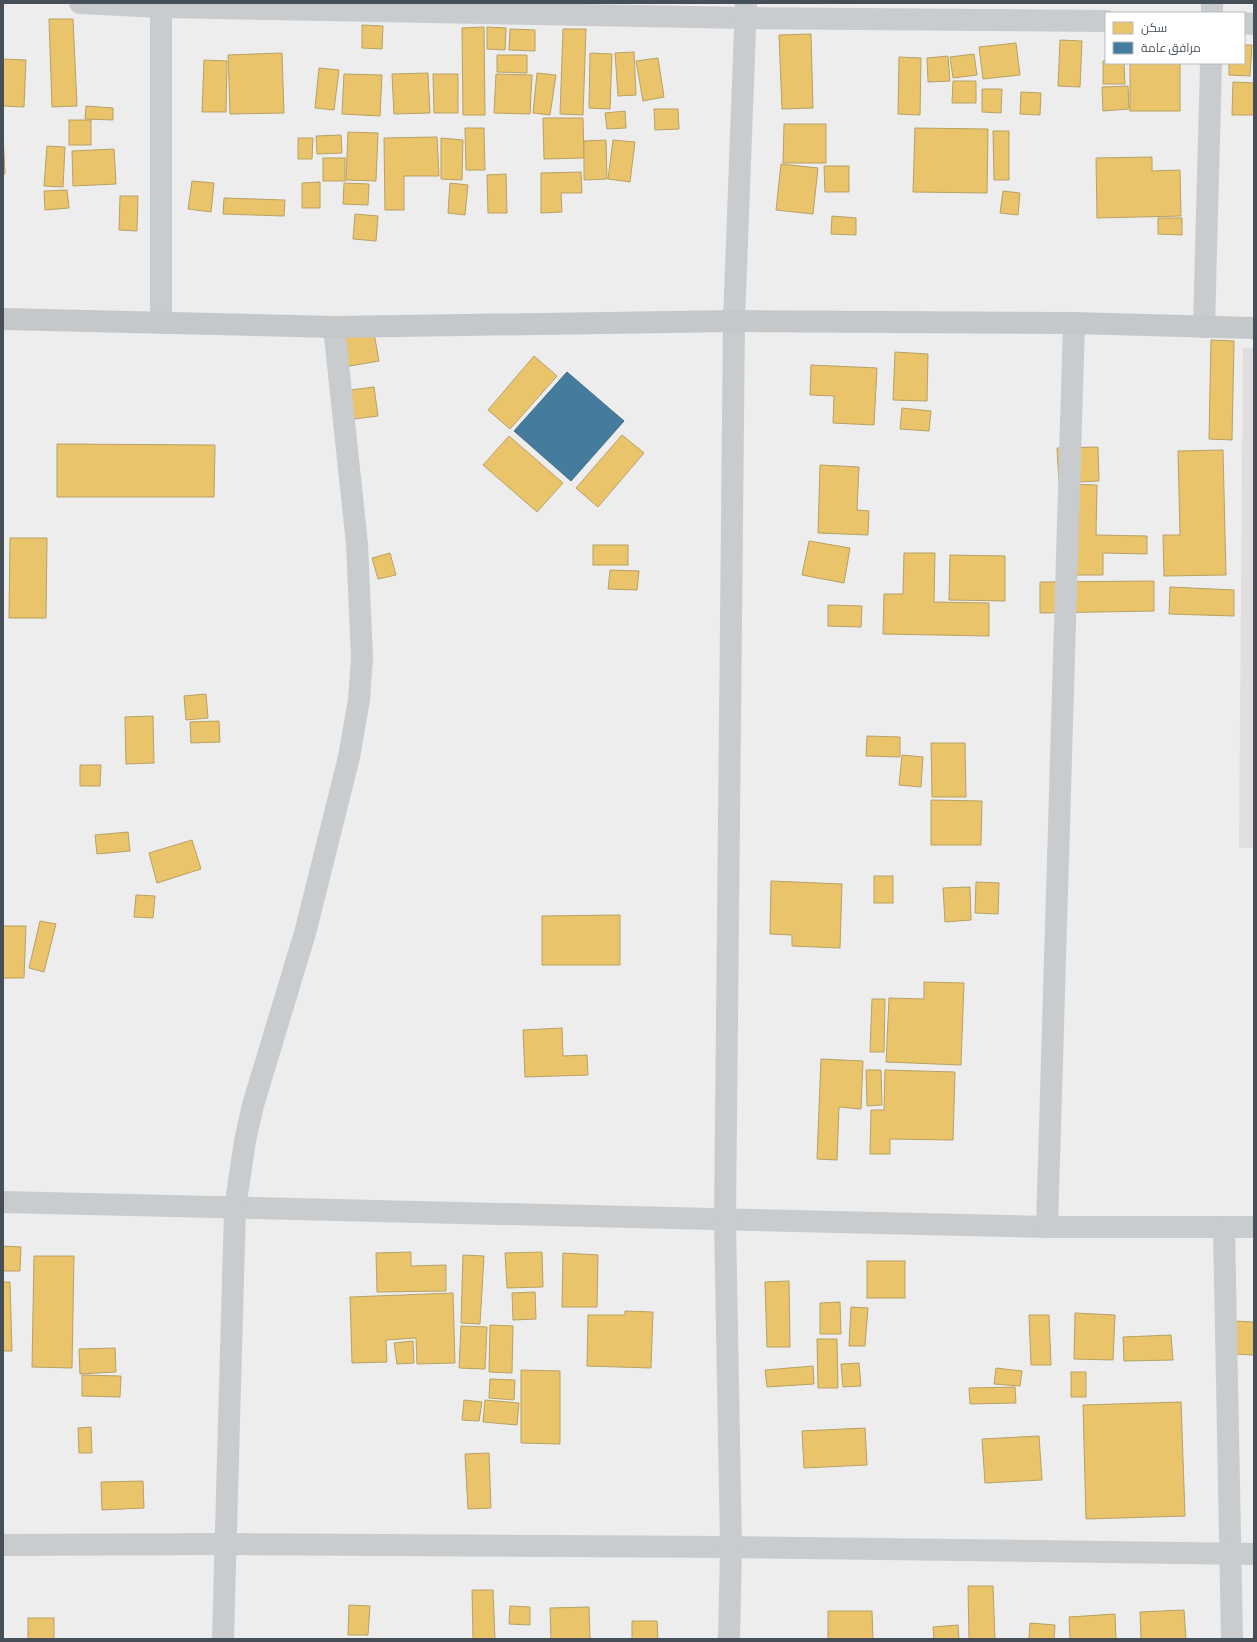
<svg xmlns="http://www.w3.org/2000/svg" width="1257" height="1642" viewBox="0 0 1257 1642" font-family="'Sofia Sans Condensed',Cairo,sans-serif">
<rect width="100%" height="100%" fill="#eeeded"/>
<polygon fill="#e0dede" points="1243,348 1254,348 1254,848 1239,848"/>
<g fill="#e9c46a" stroke="#b8a165">
<polygon points="49,19 73,19 77,106 52,107"/>
<polygon points="362,25 383,26 382,49 362,48"/>
<polygon points="484,27 485,115 463,115 462,28"/>
<polygon points="487,27 506,28 505,50 487,49"/>
<polygon points="510,29 535,30 535,51 509,50"/>
<polygon points="563,29 586,29 583,115 560,114"/>
<polygon points="811,34 813,108 782,109 779,35"/>
<polygon points="1060,40 1082,41 1080,87 1058,86"/>
<polygon points="1016,43 1020,75 983,79 979,47"/>
<polygon points="1244,45 1252,45 1250,76 1229,75 1229,63 1244,63"/>
<polygon points="634,52 636,95 618,96 615,53"/>
<polygon points="282,53 284,113 230,114 228,55"/>
<polygon points="590,53 612,54 610,109 589,108"/>
<polygon points="974,54 977,75 953,78 950,57"/>
<polygon points="497,55 527,55 527,73 497,72"/>
<polygon points="948,56 950,81 928,82 927,58"/>
<polygon points="899,57 921,58 920,115 898,114"/>
<polygon points="658,58 664,97 643,101 636,61"/>
<polygon points="3,59 26,60 24,107 3,106"/>
<polygon points="204,60 227,61 226,112 202,112"/>
<polygon points="1103,61 1106,61 1106,63 1124,63 1125,84 1103,84"/>
<rect x="1130" y="63" width="50" height="48"/>
<polygon points="319,68 339,70 334,110 315,108"/>
<polygon points="428,73 430,113 394,114 392,74"/>
<polygon points="537,73 556,75 550,115 533,113"/>
<polygon points="344,74 382,75 380,116 342,114"/>
<polygon points="433,74 458,74 458,113 434,113"/>
<polygon points="496,74 532,75 530,114 494,113"/>
<polygon points="953,81 976,81 976,103 952,103"/>
<polygon points="1233,82 1254,83 1254,115 1232,115"/>
<polygon points="1128,86 1129,109 1103,111 1102,87"/>
<polygon points="982,89 1002,89 1001,113 982,112"/>
<polygon points="1021,92 1041,93 1040,115 1020,114"/>
<polygon points="86,106 113,108 113,120 85,119"/>
<polygon points="654,109 678,109 679,129 655,130"/>
<polygon points="625,111 626,128 607,129 605,113"/>
<polygon points="543,118 583,118 584,158 544,159"/>
<rect x="69" y="120" width="22" height="25"/>
<polygon points="784,124 826,124 826,163 783,163"/>
<polygon points="465,128 484,128 485,170 466,170"/>
<polygon points="915,128 988,129 987,193 913,192"/>
<polygon points="993,131 1009,131 1009,180 994,180"/>
<polygon points="348,132 378,133 376,181 346,180"/>
<polygon points="3,133 5,174 3,174"/>
<polygon points="341,135 342,153 317,154 316,136"/>
<polygon points="437,137 439,176 404,176 404,210 385,210 384,138"/>
<polygon points="298,138 313,138 312,159 298,159"/>
<polygon points="441,138 463,140 462,180 441,179"/>
<polygon points="606,140 607,179 584,180 584,141"/>
<polygon points="613,140 635,142 630,182 608,179"/>
<polygon points="47,146 65,147 63,187 44,186"/>
<polygon points="114,149 116,184 73,186 72,151"/>
<polygon points="1152,157 1152,171 1180,170 1181,216 1097,218 1096,158"/>
<rect x="323" y="158" width="22" height="23"/>
<polygon points="781,164 818,168 813,214 776,210"/>
<polygon points="824,166 849,166 849,192 825,192"/>
<polygon points="581,172 582,193 561,193 562,212 541,213 541,173"/>
<polygon points="506,174 507,213 488,213 487,175"/>
<polygon points="192,181 214,183 211,212 188,209"/>
<polygon points="320,182 320,208 302,208 302,183"/>
<polygon points="344,183 369,184 368,205 343,204"/>
<polygon points="450,183 468,185 465,215 448,213"/>
<polygon points="67,190 69,208 45,210 44,191"/>
<polygon points="1003,191 1020,193 1018,215 1000,213"/>
<polygon points="120,196 138,196 137,231 119,230"/>
<polygon points="224,198 285,200 284,216 223,214"/>
<polygon points="355,214 378,216 376,241 353,239"/>
<polygon points="832,216 856,218 856,235 831,234"/>
<polygon points="1158,218 1182,218 1182,235 1158,234"/>
<polygon points="374,333 379,361 344,367 339,338"/>
<polygon points="1211,340 1234,341 1232,440 1209,439"/>
<polygon points="895,352 928,354 927,401 893,400"/>
<polygon points="534,356 557,376 510,429 488,410"/>
<polygon points="811,365 877,368 874,425 833,423 834,396 810,395"/>
<polygon points="374,387 378,416 354,419 350,390"/>
<polygon points="902,408 931,411 929,431 900,429"/>
<polygon points="622,435 644,453 598,507 576,488"/>
<polygon points="509,436 563,483 537,512 483,465"/>
<polygon points="57,444 215,445 214,497 57,497"/>
<polygon points="1098,447 1099,481 1059,483 1057,448"/>
<polygon points="1223,450 1226,575 1164,576 1163,535 1180,535 1178,451"/>
<polygon points="820,465 859,467 857,510 869,511 868,535 818,533"/>
<polygon points="1060,484 1097,485 1096,535 1147,536 1147,554 1103,553 1103,575 1058,575"/>
<polygon points="10,538 47,538 46,618 9,618"/>
<polygon points="809,541 850,548 844,583 802,575"/>
<rect x="593" y="545" width="35" height="20"/>
<polygon points="390,553 396,575 378,579 372,558"/>
<polygon points="904,553 935,553 934,602 989,603 989,636 883,634 884,594 903,594"/>
<polygon points="950,555 1005,556 1005,601 949,600"/>
<polygon points="610,570 639,571 637,590 608,589"/>
<polygon points="1154,581 1154,611 1040,613 1040,582"/>
<polygon points="1170,587 1234,590 1234,616 1169,614"/>
<polygon points="828,605 862,606 861,627 828,626"/>
<polygon points="206,694 208,718 186,720 184,696"/>
<polygon points="153,716 154,763 126,764 125,717"/>
<polygon points="219,721 220,742 191,743 190,722"/>
<polygon points="867,736 900,737 900,757 866,756"/>
<polygon points="931,743 965,743 966,797 932,797"/>
<polygon points="902,755 923,757 921,787 899,785"/>
<polygon points="80,765 101,765 100,786 80,786"/>
<polygon points="931,800 982,801 981,845 931,845"/>
<polygon points="128,832 130,851 97,854 95,835"/>
<polygon points="192,840 201,869 157,883 149,853"/>
<rect x="874" y="876" width="19" height="27"/>
<polygon points="771,881 842,884 840,948 792,946 792,935 770,934"/>
<polygon points="976,882 999,883 998,914 975,913"/>
<polygon points="970,887 971,920 945,922 943,888"/>
<polygon points="136,895 155,896 153,918 134,917"/>
<polygon points="620,915 620,965 542,965 542,916"/>
<polygon points="40,921 56,924 44,972 29,968"/>
<polygon points="3,926 26,926 24,978 3,978"/>
<polygon points="924,982 964,983 961,1065 886,1062 889,998 924,999"/>
<polygon points="872,999 885,999 884,1052 870,1052"/>
<polygon points="562,1028 563,1056 587,1055 588,1075 525,1077 523,1030"/>
<polygon points="821,1059 863,1061 861,1109 839,1107 837,1160 817,1159"/>
<polygon points="866,1070 881,1070 882,1105 867,1106"/>
<polygon points="885,1070 955,1072 953,1140 890,1139 890,1154 870,1154 871,1110 884,1110"/>
<polygon points="3,1246 21,1247 20,1271 3,1271"/>
<polygon points="411,1252 411,1266 446,1265 446,1291 377,1292 376,1253"/>
<polygon points="542,1252 543,1287 507,1288 505,1253"/>
<polygon points="563,1253 598,1255 597,1307 562,1307"/>
<polygon points="463,1255 484,1256 480,1324 461,1323"/>
<polygon points="34,1256 74,1256 72,1368 32,1367"/>
<rect x="867" y="1261" width="38" height="37"/>
<polygon points="789,1281 790,1347 767,1347 765,1282"/>
<polygon points="3,1282 10,1282 12,1351 3,1351"/>
<polygon points="535,1292 536,1319 513,1320 512,1293"/>
<polygon points="453,1293 455,1363 417,1364 416,1338 386,1340 387,1362 352,1363 350,1297"/>
<polygon points="840,1302 841,1334 820,1334 820,1303"/>
<polygon points="851,1307 868,1308 865,1346 849,1346"/>
<polygon points="625,1311 653,1312 651,1368 587,1366 588,1315 625,1315"/>
<polygon points="1075,1313 1115,1315 1113,1360 1074,1359"/>
<polygon points="1029,1315 1049,1315 1051,1365 1031,1365"/>
<polygon points="1236,1321 1254,1322 1254,1355 1234,1354"/>
<polygon points="490,1325 513,1326 512,1373 489,1372"/>
<polygon points="461,1326 487,1327 485,1369 459,1368"/>
<polygon points="1171,1335 1173,1360 1124,1361 1123,1337"/>
<polygon points="817,1339 837,1339 838,1388 818,1388"/>
<polygon points="413,1341 414,1363 397,1364 394,1343"/>
<polygon points="115,1348 116,1372 80,1374 79,1349"/>
<polygon points="859,1363 861,1386 843,1387 841,1364"/>
<polygon points="813,1366 814,1384 767,1387 765,1370"/>
<polygon points="996,1368 1022,1371 1020,1386 994,1384"/>
<polygon points="521,1370 560,1371 560,1444 521,1443"/>
<rect x="1071" y="1372" width="15" height="25"/>
<polygon points="82,1375 121,1376 120,1397 82,1396"/>
<polygon points="490,1379 515,1380 514,1400 489,1398"/>
<polygon points="1015,1387 1016,1403 970,1404 969,1388"/>
<polygon points="464,1400 482,1402 479,1421 462,1420"/>
<polygon points="485,1400 519,1403 517,1425 483,1422"/>
<polygon points="1181,1402 1185,1516 1086,1519 1083,1405"/>
<polygon points="91,1427 92,1453 79,1453 78,1428"/>
<polygon points="865,1428 867,1465 804,1468 802,1431"/>
<polygon points="1039,1436 1042,1480 985,1483 982,1439"/>
<polygon points="489,1453 491,1508 468,1509 465,1454"/>
<polygon points="143,1481 144,1508 102,1510 101,1482"/>
<polygon points="968,1586 993,1586 995,1639 969,1639"/>
<polygon points="472,1590 493,1590 495,1639 473,1639"/>
<polygon points="349,1605 370,1606 368,1635 348,1635"/>
<polygon points="510,1606 530,1607 530,1625 509,1624"/>
<polygon points="589,1607 590,1639 551,1639 550,1608"/>
<polygon points="1184,1610 1186,1639 1141,1639 1140,1612"/>
<polygon points="828,1611 872,1611 873,1639 828,1639"/>
<polygon points="1115,1614 1116,1639 1070,1639 1069,1617"/>
<rect x="28" y="1618" width="26" height="21"/>
<polygon points="632,1621 657,1621 658,1639 632,1639"/>
<polygon points="1030,1623 1055,1625 1054,1639 1029,1639"/>
<polygon points="958,1625 959,1639 934,1639 933,1627"/>
</g>
<polygon fill="#457b9d" stroke="#456e88" points="567,372 624,421 571,481 514,431"/>
<g fill="none" stroke-linecap="round" stroke-linejoin="round">
<g stroke="#c9ccce" stroke-width="22">
<polyline points="80,3 161,7 746,18 1106,21"/>
<polyline points="161,7 161,323"/>
<polyline points="1212,13 1212,3"/>
<polyline points="1244,23 1254,24"/>
<polyline points="1204,327 1211,63"/>
<polyline points="3,1202 1047,1227 1254,1227"/>
<polyline points="1047,1227 1074,323"/>
<polyline points="1224,1228 1232,1639"/>
<polyline points="3,1545 225,1544 731,1547 1254,1554"/>
<polyline points="223,1639 235,1208 245,1141 253,1105 305,933 349,757 359,700 362,658 357,544 334,327"/>
<polyline points="729,1639 731,1547 725,1220 734,321 746,3"/>
</g>
<polyline stroke="#c5c8cb" stroke-width="22" points="3,319 334,327 734,321 1074,323 1254,328"/>
</g>
<rect width="1257" height="1642" fill="none" stroke="#464f58" stroke-width="8"/>
<rect x="1105" y="12" width="140" height="52" fill="#ffffff" stroke="#b5b9bc"/>
<rect x="1113" y="22" width="20" height="12" fill="#e9c46a" stroke="#b5b9bc"/>
<text x="1141" y="32" font-size="12" fill="#464f58">سكن</text>
<rect x="1113" y="42" width="20" height="12" fill="#457b9d" stroke="#b5b9bc"/>
<text x="1141" y="52" font-size="12" fill="#464f58">مرافق عامة</text>
</svg>
